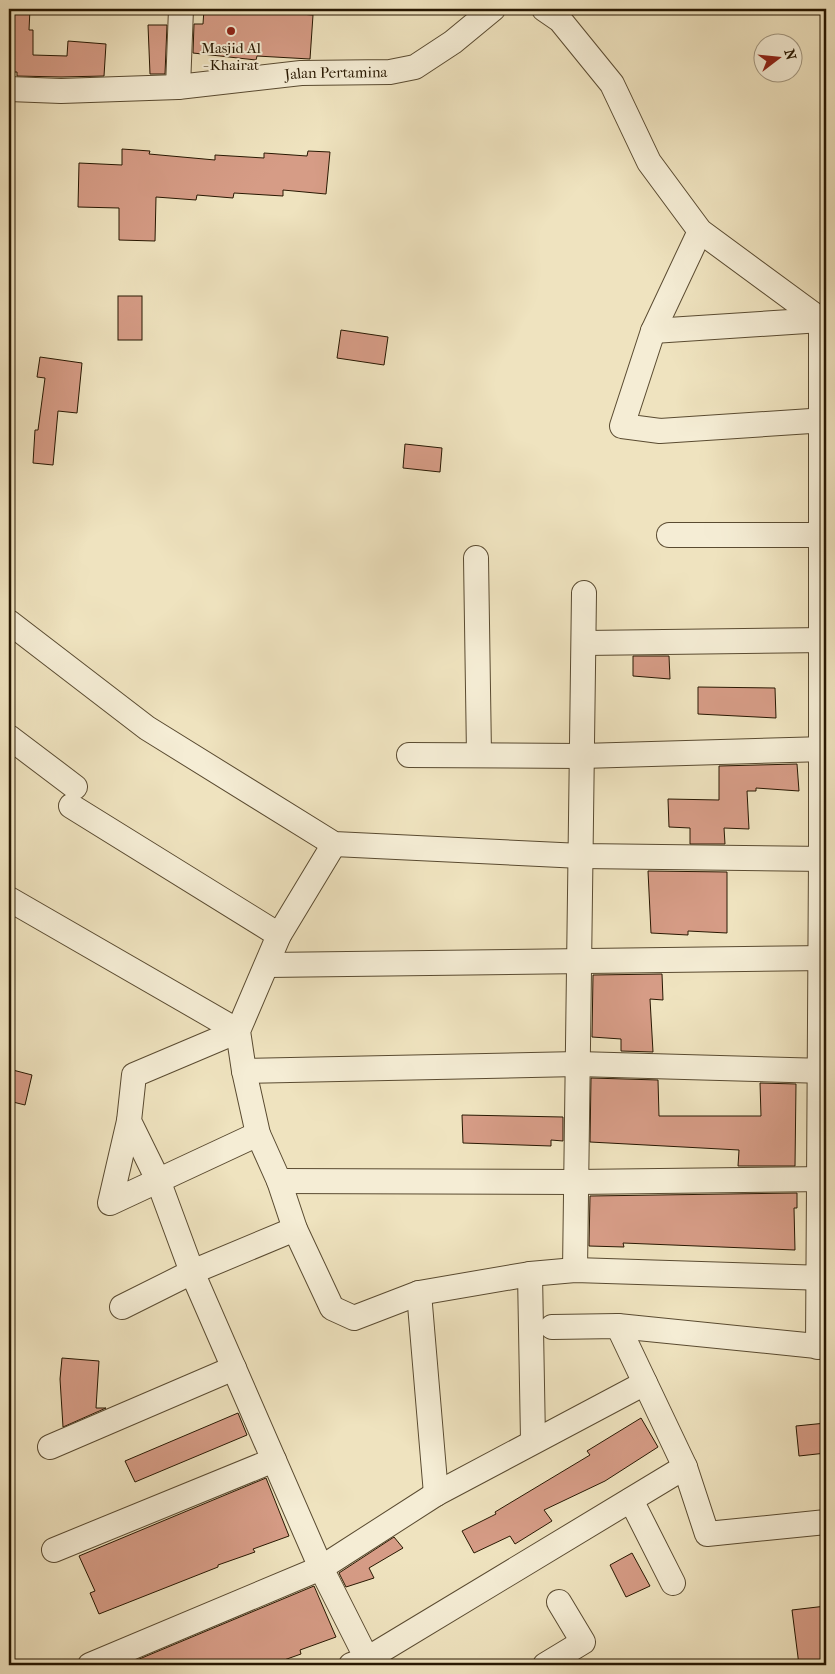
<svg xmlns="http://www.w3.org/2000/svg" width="835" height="1674" viewBox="0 0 835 1674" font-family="'IM FELL French Canon',serif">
<rect width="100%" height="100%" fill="#efe3bf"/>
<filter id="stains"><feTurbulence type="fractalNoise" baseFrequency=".004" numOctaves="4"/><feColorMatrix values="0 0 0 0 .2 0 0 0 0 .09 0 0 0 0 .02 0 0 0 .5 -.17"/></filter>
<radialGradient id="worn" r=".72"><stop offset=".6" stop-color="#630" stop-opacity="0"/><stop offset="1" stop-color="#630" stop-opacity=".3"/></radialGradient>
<g fill="#d69c86" stroke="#281802">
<polygon points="11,9 30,9 29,30 33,30 33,55 67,56 68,41 106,44 104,76 61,77 17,76 17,72 9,72"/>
<polygon points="204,9 262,9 261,11 313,15 310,59 257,56 256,60 193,53 194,24 203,24"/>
<polygon points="148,25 167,25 165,74 150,74"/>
<polygon points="122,149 150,151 149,154 215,160 215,155 264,158 264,153 307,156 308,151 330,152 326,194 283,190 283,196 234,193 233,198 197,195 196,200 156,197 155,241 119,240 119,208 78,207 79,163 122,165"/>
<rect x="118" y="296" width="24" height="44"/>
<polygon points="341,330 388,337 384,365 337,358"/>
<polygon points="40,357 82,363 77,413 58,411 53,465 33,463 35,430 38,430 45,378 37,377"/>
<polygon points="405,444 442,448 440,472 403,468"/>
<polygon points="633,656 669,656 670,679 633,676"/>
<polygon points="698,687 775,688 776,718 698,714"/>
<polygon points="797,764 799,791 756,788 756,791 747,791 749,829 724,828 725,844 690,844 690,828 669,827 668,799 719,800 719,766"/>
<polygon points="648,871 727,872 727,933 688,931 688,935 651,933"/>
<polygon points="662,974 663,1000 650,999 653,1052 621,1051 621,1039 592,1037 593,975"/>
<polygon points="9,1069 32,1075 25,1105 9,1101"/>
<polygon points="591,1078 658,1080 659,1116 761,1116 760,1083 796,1084 795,1166 738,1166 739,1150 590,1142"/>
<polygon points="462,1115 563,1117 563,1141 551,1140 551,1146 463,1143"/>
<polygon points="797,1193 797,1208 794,1208 795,1250 623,1243 624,1247 589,1246 590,1196"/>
<polygon points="62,1358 99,1361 96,1408 106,1408 63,1427 60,1379"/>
<polygon points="238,1413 247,1435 135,1482 125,1461"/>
<polygon points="641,1418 658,1447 605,1481 544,1510 552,1521 515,1544 510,1536 474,1553 462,1531 496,1514 495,1512 590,1455 587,1451"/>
<polygon points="826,1423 826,1453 799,1456 796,1426"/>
<polygon points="266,1478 289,1536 253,1549 255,1552 218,1565 218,1567 99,1614 90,1593 95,1591 79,1556"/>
<polygon points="394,1537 403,1548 369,1568 374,1578 346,1587 339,1573"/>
<polygon points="632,1553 650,1586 626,1597 610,1565"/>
<polygon points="314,1586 336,1637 300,1650 301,1654 270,1665 125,1665"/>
<polygon points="826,1606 826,1665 799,1665 792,1610"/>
</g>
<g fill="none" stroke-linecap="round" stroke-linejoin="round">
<defs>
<g id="street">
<polyline points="544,9 560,20 612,84 649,162 700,231 821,320"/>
<polyline points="178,87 181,9"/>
<path id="s1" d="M9,89L61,91L178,87L301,73L390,72L415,67L453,42L493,9"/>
<polyline points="700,231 653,331 622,426 660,431 826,420"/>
<polyline points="653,331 821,320"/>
<polyline points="669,535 826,535"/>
<polyline points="476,558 479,755"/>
<polyline points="9,622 147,728 334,844 581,856 826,859"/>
<polyline points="584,643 826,640"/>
<polyline points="9,737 75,787"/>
<polyline points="409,755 582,756 826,749"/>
<polyline points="71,806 279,935"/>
<polyline points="334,844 279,935 238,1031 244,1071 258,1134 279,1181 295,1229 332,1308 354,1318 419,1293 530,1274 575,1270 826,1278"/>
<polyline points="9,899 238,1031"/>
<polyline points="267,965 826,958"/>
<polyline points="244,1071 578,1064 826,1071"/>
<polyline points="129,1121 110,1203 258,1134"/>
<polyline points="279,1181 576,1182 826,1179"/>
<polyline points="575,1270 584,593"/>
<polyline points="530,1274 533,1440"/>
<polyline points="419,1293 436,1494"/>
<polyline points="122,1307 192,1272 295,1229"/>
<polyline points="618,1326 685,1467 707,1534 826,1522"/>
<polyline points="552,1327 618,1326 826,1347"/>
<polyline points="818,1347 821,859 821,320"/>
<polyline points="50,1447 234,1368"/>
<polyline points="631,1500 673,1583"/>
<polyline points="54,1550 274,1460"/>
<polyline points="90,1665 321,1568 192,1272 158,1180 129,1121 134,1075 238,1031"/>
<polyline points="351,1665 367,1659 685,1467"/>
<polyline points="370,1665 321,1568 436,1494 645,1383"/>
<polyline points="545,1665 583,1642 559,1602"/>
</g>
</defs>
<use href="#street" stroke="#5a4b31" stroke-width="26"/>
<use href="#street" stroke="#f5edd5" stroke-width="24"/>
</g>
<circle fill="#8f2418" stroke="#f5edd5" stroke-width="2" cx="231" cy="31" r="5"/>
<g text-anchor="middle" stroke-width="4" stroke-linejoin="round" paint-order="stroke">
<g font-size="15" fill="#281802" stroke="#f5edd5">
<text x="231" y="53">Masjid Al<tspan x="231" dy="17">- Khairat</tspan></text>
</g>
<g font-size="15" fill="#281802" stroke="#f5edd5">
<text dy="5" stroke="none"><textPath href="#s1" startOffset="328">Jalan Pertamina</textPath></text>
</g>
</g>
<rect width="835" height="1674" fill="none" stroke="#efe3bf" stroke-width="30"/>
<rect x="10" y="10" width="815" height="1654" fill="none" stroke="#281802" stroke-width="2.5"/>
<rect x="15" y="15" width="805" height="1644" fill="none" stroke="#281802"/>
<g transform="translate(778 58) rotate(74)"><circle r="24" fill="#f5edd5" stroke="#a39881"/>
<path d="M0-4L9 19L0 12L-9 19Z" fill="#8f2418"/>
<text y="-8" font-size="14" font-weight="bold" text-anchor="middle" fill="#281802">N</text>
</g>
<rect width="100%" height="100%" filter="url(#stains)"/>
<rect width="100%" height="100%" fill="url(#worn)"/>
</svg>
